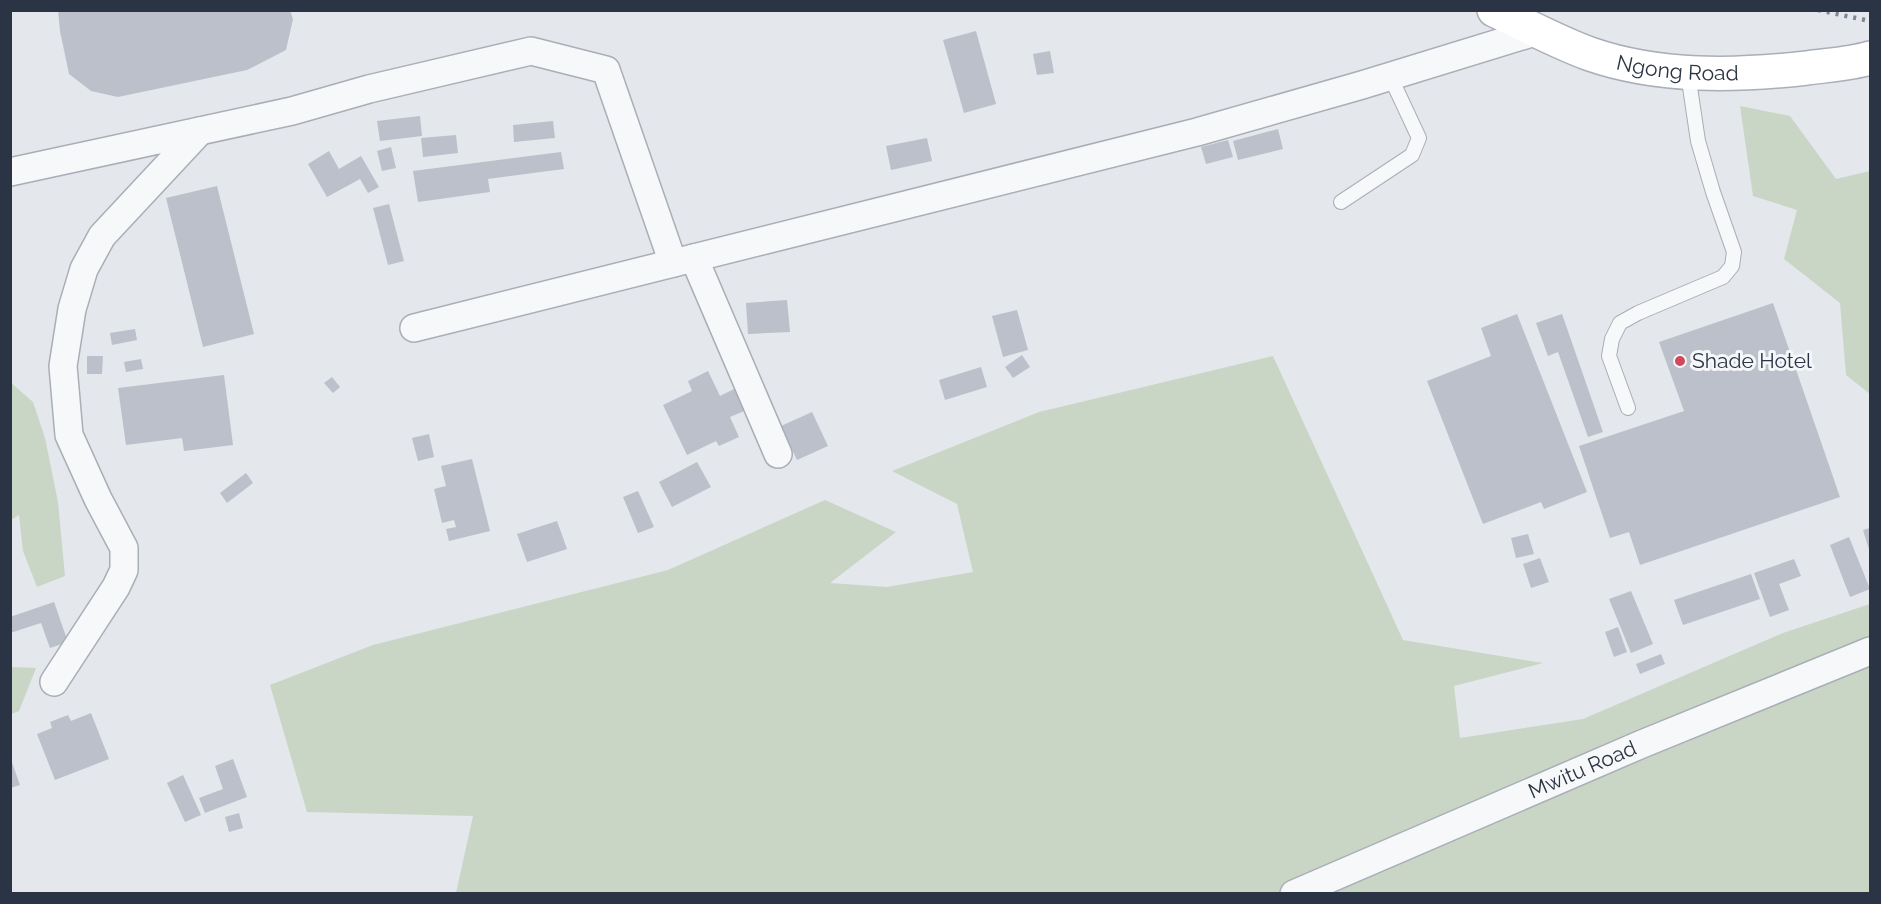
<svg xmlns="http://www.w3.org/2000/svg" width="1881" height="904" viewBox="0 0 1881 904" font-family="Raleway,sans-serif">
<rect width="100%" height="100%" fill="#e4e7ec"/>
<g fill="#c9d6c5">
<polygon points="1740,106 1790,116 1836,179 1870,171 1870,394 1846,375 1840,303 1784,259 1797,210 1753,196"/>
<polygon points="1273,356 1403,640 1543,663 1454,686 1460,738 1583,719 1783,633 1870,604 1870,893 456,893 473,816 307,812 270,685 373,645 668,570 825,500 896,532 830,583 887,587 973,572 957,504 892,471 1039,412"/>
<polygon points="10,382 33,402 45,438 58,502 65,576 37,587 23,551 19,515 11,520"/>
<polygon points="11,667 36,668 19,711 11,714"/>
</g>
<g fill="#bbc0ca">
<polygon points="58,10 290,10 293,19 286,50 247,70 118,97 91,91 69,74 60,31"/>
<polygon points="976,31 996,104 964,113 943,40"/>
<polygon points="1050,51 1054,73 1037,75 1033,54"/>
<polygon points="420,116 422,136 380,141 377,121"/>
<polygon points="553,121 555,138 514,142 513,125"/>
<polygon points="1278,129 1283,149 1238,160 1233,141"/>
<polygon points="456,135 458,153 423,157 421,138"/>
<polygon points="927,138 932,161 891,170 886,146"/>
<polygon points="1228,140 1233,157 1206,164 1201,147"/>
<polygon points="391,147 396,168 382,171 377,151"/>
<polygon points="329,151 339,169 361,156 379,187 368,193 360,179 327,197 308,164"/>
<polygon points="561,152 564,169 488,179 490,192 418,202 413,171"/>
<polygon points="217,186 254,334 203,347 166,198"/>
<polygon points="389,204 404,261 388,265 373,208"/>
<polygon points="787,300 790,332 748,334 746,303"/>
<polygon points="1773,303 1840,497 1640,565 1629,532 1610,538 1579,446 1684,411 1659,342"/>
<polygon points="1017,310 1028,350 1003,357 992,316"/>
<polygon points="1517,314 1587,492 1544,509 1541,502 1483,524 1427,381 1491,356 1481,328"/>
<polygon points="1562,314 1603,432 1588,437 1558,352 1548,356 1536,323"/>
<polygon points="135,329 137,340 112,345 110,333"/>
<polygon points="1022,355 1030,367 1013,378 1005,367"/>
<polygon points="87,356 103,356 102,374 87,374"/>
<polygon points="141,359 143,369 126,372 124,362"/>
<polygon points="981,367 987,387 945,400 939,380"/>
<polygon points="708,371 720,396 738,387 749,409 730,417 739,437 719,446 716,441 687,455 663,405 692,391 688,381"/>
<polygon points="224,375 233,445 184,451 182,438 126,445 118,388"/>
<polygon points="332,377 340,387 333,393 324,383"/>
<polygon points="812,412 828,446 797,460 781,426"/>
<polygon points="429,434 434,457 418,461 412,438"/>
<polygon points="472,459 490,531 449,541 446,529 456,527 454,520 442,523 434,489 446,486 441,466"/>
<polygon points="697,462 711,487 672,507 659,482"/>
<polygon points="246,473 253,483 227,503 220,493"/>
<polygon points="638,491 654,527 638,533 623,497"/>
<polygon points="557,521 567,549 527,562 517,534"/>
<polygon points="1870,528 1870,553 1863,530"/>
<polygon points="1528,534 1534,554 1516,558 1511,538"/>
<polygon points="1849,537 1870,589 1850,597 1830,545"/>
<polygon points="1540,558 1549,582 1531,588 1523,564"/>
<polygon points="1794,559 1801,576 1779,584 1789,610 1770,617 1754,573"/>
<polygon points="1751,574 1760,599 1683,625 1674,600"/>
<polygon points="1631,591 1653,644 1631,653 1609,599"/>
<polygon points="54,602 68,642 50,648 41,623 10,633 10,617"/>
<polygon points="1618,627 1627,652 1614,657 1605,632"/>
<polygon points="1661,654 1665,664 1640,674 1636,664"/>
<polygon points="91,713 109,759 55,780 37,734 52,728 50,722 68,715 71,721"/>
<polygon points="10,757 20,785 10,788"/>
<polygon points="233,759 247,797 205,813 199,798 223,789 215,766"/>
<polygon points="183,775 201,815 185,822 167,783"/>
<polygon points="239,813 243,828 229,832 225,817"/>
</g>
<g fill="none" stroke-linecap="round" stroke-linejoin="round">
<defs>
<g id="service">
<polyline points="1341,202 1412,155 1419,138 1390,76"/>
<polyline points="1628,408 1609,356 1612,339 1620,323 1638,313 1723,277 1732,266 1734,252 1713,192 1698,141 1688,74"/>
</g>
<g id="minor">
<polyline points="10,172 292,111 369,89 531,51 606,70 673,263"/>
<polyline points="694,258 778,454"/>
<polyline points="414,328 1197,132 1362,85 1538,31"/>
<polyline points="54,682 116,587 124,570 124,548 98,499 69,435 63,366 72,309 84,269 102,236 200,131"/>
<path id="s1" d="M1294,894L1642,744L1870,651"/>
</g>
<g id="secondary">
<path id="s2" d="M1494,10C1526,25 1557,42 1590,54C1659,78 1736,76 1807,68C1828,65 1850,64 1870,58"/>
</g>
</defs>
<use href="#service" stroke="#a9aeb7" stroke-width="16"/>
<use href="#minor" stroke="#a9aeb7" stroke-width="30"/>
<use href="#secondary" stroke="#a9aeb7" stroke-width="36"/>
<use href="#service" stroke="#f7f8fa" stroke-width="14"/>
<use href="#minor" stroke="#f7f8fa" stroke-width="27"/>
<use href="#secondary" stroke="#fff" stroke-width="33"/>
<polyline stroke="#7d8696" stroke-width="4.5" stroke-dasharray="3 6" stroke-linecap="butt" points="1818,10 1870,21"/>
</g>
<circle fill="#d1495b" stroke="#f4f6f9" stroke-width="2" cx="1680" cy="361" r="6"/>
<g text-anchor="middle" stroke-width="6" stroke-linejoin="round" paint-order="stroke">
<g font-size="21" fill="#2b3445" stroke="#f4f6f9">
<text dy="7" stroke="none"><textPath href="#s2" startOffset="195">Ngong Road</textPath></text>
<text dy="7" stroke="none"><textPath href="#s1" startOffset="314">Mwitu Road</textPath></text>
</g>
<g font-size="21" fill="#2b3445" stroke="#f4f6f9" text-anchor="start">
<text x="1692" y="368">Shade Hotel</text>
</g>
</g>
<rect width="1881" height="904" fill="none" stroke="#2b3445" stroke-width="24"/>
</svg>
